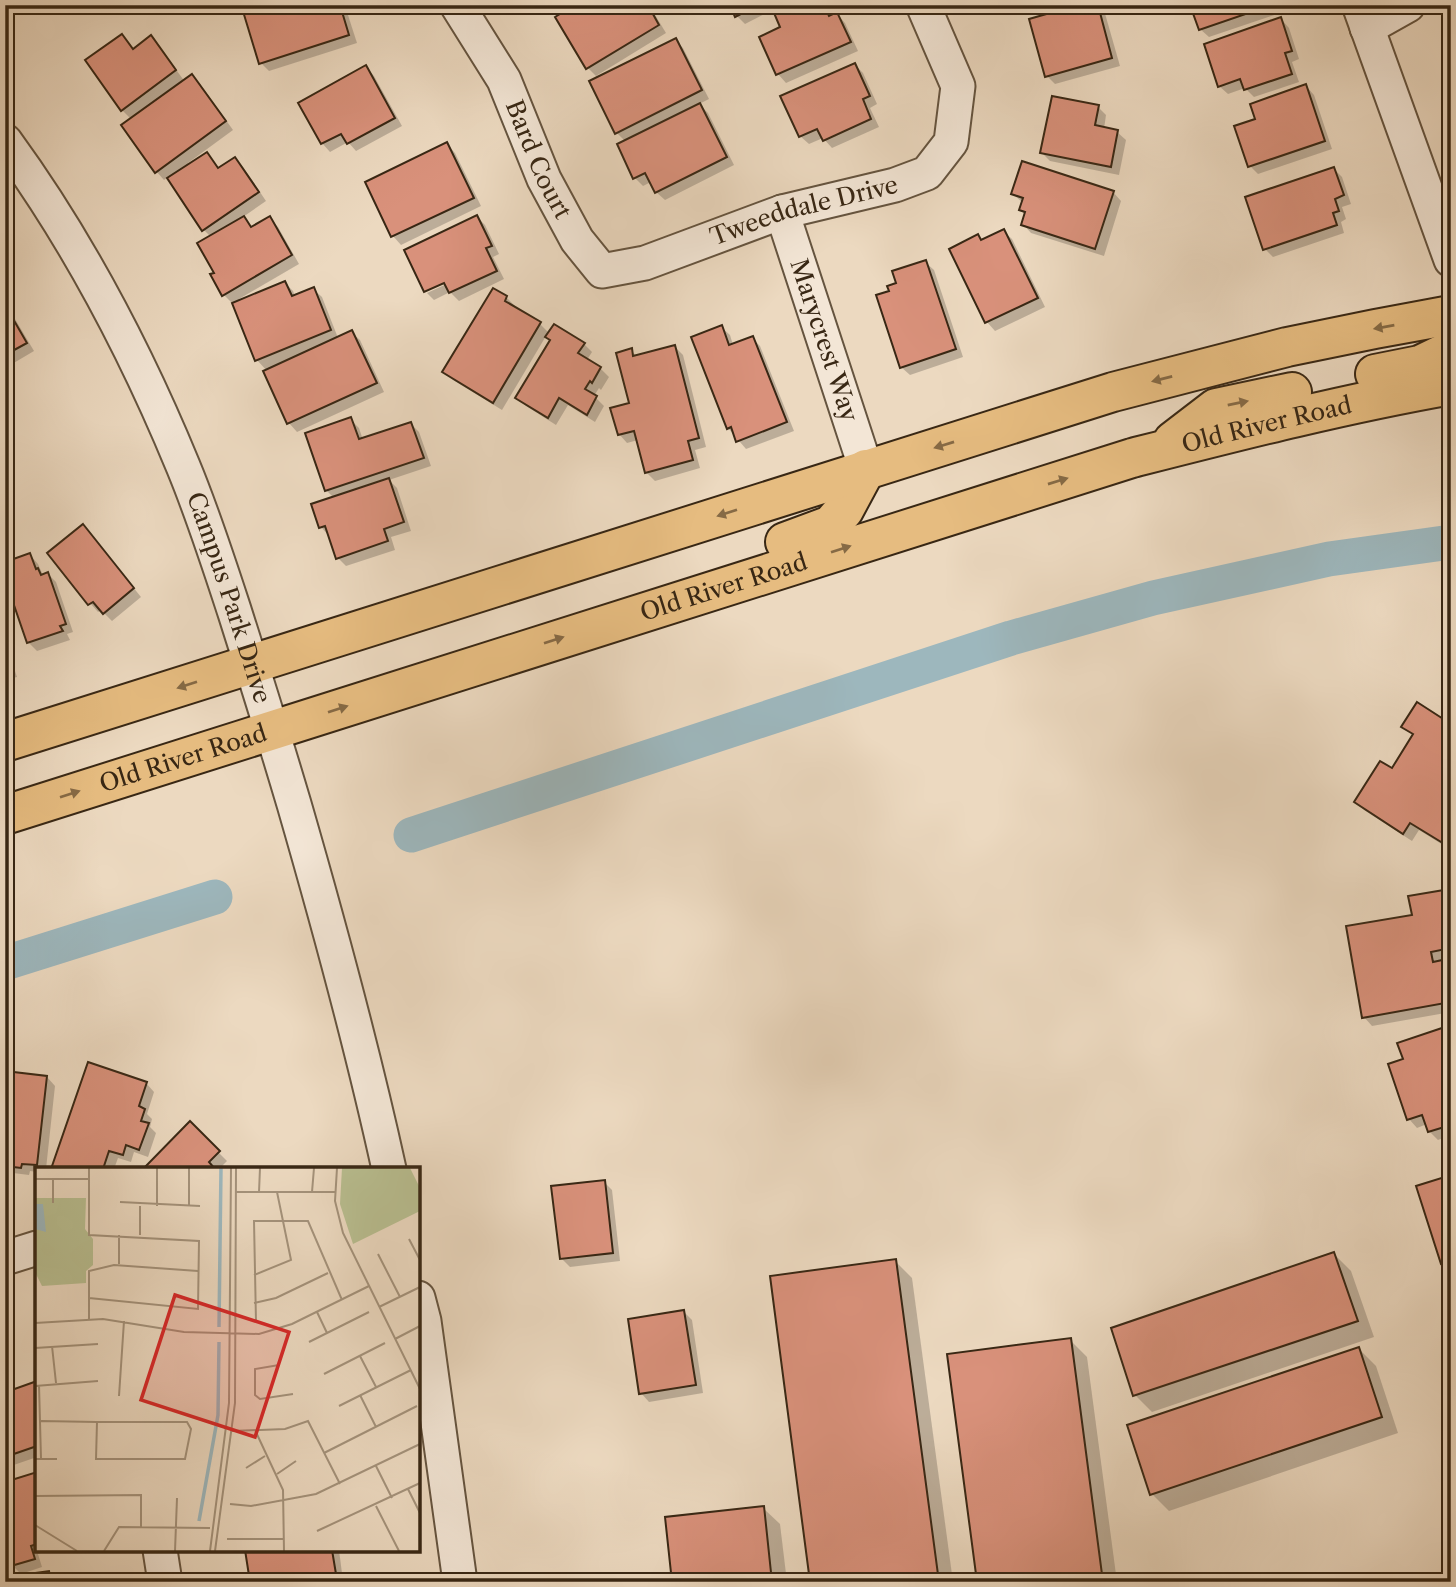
<svg xmlns="http://www.w3.org/2000/svg" width="1456" height="1587" viewBox="0 0 1456 1587" font-family="'Libre Caslon Text',serif">
<rect width="100%" height="100%" fill="#ecd9c0"/>
<filter id="stains"><feTurbulence type="fractalNoise" baseFrequency=".00286" numOctaves="4"/><feColorMatrix values="0 0 0 0 .2 0 0 0 0 .09 0 0 0 0 .02 0 0 0 .5 -.17"/></filter>
<radialGradient id="worn" r=".72"><stop offset=".6" stop-color="#630" stop-opacity="0"/><stop offset="1" stop-color="#630" stop-opacity=".3"/></radialGradient>
<g fill="#0003">
<polygon points="339,5 347,12 357,43 269,71 261,63"/>
<polygon points="578,5 649,5 666,33 596,76 587,67"/>
<polygon points="732,5 782,5 745,24 737,16"/>
<polygon points="796,5 827,5 833,16 837,14 845,23 858,51 786,83 778,74 762,38 783,28"/>
<polygon points="1084,5 1099,5 1104,10 1120,66 1055,84 1047,76"/>
<polygon points="1192,5 1281,5 1283,12 1209,37 1200,29"/>
<polygon points="1281,19 1289,28 1299,59 1292,62 1299,82 1254,97 1245,88 1228,94 1219,86"/>
<polygon points="122,36 134,50 151,37 159,46 185,82 192,76 200,84 233,130 188,163 190,165 207,154 219,169 235,159 243,167 266,201 243,217 253,228 269,218 278,227 299,264 239,299 240,301 285,283 293,291 295,296 313,289 322,297 338,338 351,332 360,340 384,392 297,432 289,423 265,372 267,371 257,360 233,302 232,303 224,295 217,274 211,237 204,230 168,177 164,180 156,171 132,120 122,110"/>
<polygon points="675,40 683,48 709,99 699,104 708,113 734,165 665,200 656,192 651,182 643,186 635,178 626,142 617,133"/>
<polygon points="855,65 863,73 877,104 870,108 879,127 832,148 823,138 809,144 800,136"/>
<polygon points="366,67 374,76 402,126 356,151 348,142 330,152 322,143"/>
<polygon points="1306,86 1314,95 1332,149 1258,174 1250,166 1257,120"/>
<polygon points="1098,107 1106,115 1104,129 1117,132 1126,140 1119,175 1050,161 1042,153"/>
<polygon points="447,144 455,153 481,206 401,245 393,236 367,183"/>
<polygon points="1334,169 1342,177 1351,204 1342,207 1346,219 1341,222 1344,233 1273,257 1265,249"/>
<polygon points="1113,192 1121,201 1104,256 1031,233 1023,224 1026,215 1021,210 1023,203 1013,194"/>
<polygon points="477,217 485,225 499,254 493,257 504,279 459,301 450,292 434,300 427,293 453,281 451,278 426,289 426,292 406,251"/>
<polygon points="1003,231 1012,239 1045,307 995,331 987,322 951,250 978,237 982,241"/>
<polygon points="925,262 934,270 963,357 910,375 901,367 891,292 898,284"/>
<polygon points="494,290 506,297 515,306 514,308 540,324 550,334 584,344 592,352 587,360 600,368 609,377 601,390 599,388 594,396 604,406 595,422 568,405 556,425 526,406 517,398 551,341 546,336 502,410 453,380 445,372"/>
<polygon points="5,302 34,351 7,367 5,365"/>
<polygon points="721,327 730,335 733,345 752,338 760,346 794,431 746,449 728,428"/>
<polygon points="675,347 683,355 706,447 695,450 700,468 655,481 646,472 638,440 627,443 619,434 631,404 631,350 637,357"/>
<polygon points="350,419 359,428 363,440 411,424 419,432 431,466 389,480 397,488 411,531 391,537 395,550 346,566 338,558 329,536 321,527 334,498 326,490"/>
<polygon points="91,535 141,597 112,621 101,610 98,612 90,603"/>
<polygon points="30,555 38,564 42,573 44,575 48,574 56,582 73,632 67,634 70,640 37,651 29,643 5,573"/>
<polygon points="5,642 17,677 5,680"/>
<polygon points="1451,726 1451,850 1419,830 1412,841 1364,810 1356,801 1392,771 1414,736 1404,727"/>
<polygon points="1449,891 1451,892 1451,958 1444,959 1451,966 1451,1012 1372,1026 1364,1017 1414,916"/>
<polygon points="1451,1027 1451,1135 1438,1140 1429,1131 1427,1124 1417,1128 1409,1119 1406,1060"/>
<polygon points="5,1072 47,1077 55,1086 46,1169 37,1169 37,1172 30,1171 29,1175 5,1172"/>
<polygon points="146,1083 154,1092 147,1114 152,1119 150,1127 156,1133 148,1157 134,1152 131,1162 118,1158 114,1169 53,1169"/>
<polygon points="190,1124 227,1161 219,1169 147,1169"/>
<polygon points="1451,1177 1451,1271 1443,1263"/>
<polygon points="604,1182 612,1190 620,1261 570,1267 561,1258"/>
<polygon points="1334,1254 1351,1271 1374,1337 1152,1412 1135,1395"/>
<polygon points="895,1261 912,1278 953,1582 812,1582"/>
<polygon points="684,1312 692,1320 703,1393 649,1402 641,1393"/>
<polygon points="1070,1340 1087,1357 1117,1582 979,1582"/>
<polygon points="1359,1349 1376,1366 1398,1433 1169,1511 1152,1494"/>
<polygon points="5,1368 13,1391 37,1383 37,1457 5,1468"/>
<polygon points="37,1474 37,1550 47,1551 38,1554 42,1567 21,1574 13,1566 5,1568 5,1484"/>
<polygon points="763,1508 780,1524 787,1582 674,1582"/>
<polygon points="247,1550 339,1550 343,1581 251,1582"/>
<polygon points="49,1572 57,1582 5,1582"/>
</g>
<g fill="none" stroke-linecap="round" stroke-linejoin="round">
<g stroke="#9db7bd" stroke-width="35">
<polyline points="411,835 1011,638 1153,598 1329,559 1451,542"/>
<polyline points="5,963 215,897"/>
</g>
</g>
<g fill="#d9917b" stroke="#382714" stroke-width="2">
<polygon points="251,5 340,5 349,35 259,64 242,8"/>
<polygon points="575,5 648,5 659,25 586,69 555,17"/>
<polygon points="730,5 758,5 735,17"/>
<polygon points="792,5 824,5 829,16 837,12 851,42 776,75 759,37 780,27 774,13"/>
<polygon points="1078,5 1098,5 1112,58 1045,77 1029,19"/>
<polygon points="1190,5 1272,5 1199,30"/>
<polygon points="1281,17 1292,51 1285,53 1292,74 1244,90 1240,79 1218,87 1204,44"/>
<polygon points="122,34 133,49 151,35 176,70 121,111 85,60"/>
<polygon points="676,38 702,90 615,134 589,81"/>
<polygon points="855,63 870,96 863,99 871,119 823,141 817,129 799,137 780,96"/>
<polygon points="366,65 395,118 347,144 341,134 321,144 298,103"/>
<polygon points="192,74 226,121 155,173 121,125"/>
<polygon points="1306,84 1325,141 1248,167 1234,126 1255,119 1250,104"/>
<polygon points="1052,96 1099,105 1095,125 1118,130 1111,167 1040,153"/>
<polygon points="700,103 727,157 655,193 645,173 633,179 617,144"/>
<polygon points="447,142 474,198 391,237 365,182"/>
<polygon points="207,152 218,168 235,157 259,192 202,231 167,178"/>
<polygon points="1022,161 1114,191 1095,249 1021,225 1025,212 1019,210 1023,198 1011,194"/>
<polygon points="1334,167 1344,195 1335,199 1339,211 1333,213 1337,225 1263,250 1245,197"/>
<polygon points="477,215 492,246 486,248 497,271 449,293 444,283 424,292 404,250"/>
<polygon points="244,216 251,227 270,216 292,255 222,296 210,274 214,273 197,243"/>
<polygon points="1004,229 1038,298 985,323 949,249 978,234 981,240"/>
<polygon points="926,260 956,349 900,368 876,295 889,291 887,286 896,283 892,271"/>
<polygon points="285,281 292,296 314,287 331,330 255,361 232,303"/>
<polygon points="493,288 507,296 505,301 541,322 493,403 442,372"/>
<polygon points="5,305 27,343 5,355"/>
<polygon points="554,324 585,343 578,353 601,367 592,383 590,381 585,389 597,396 587,415 559,398 548,418 515,398 550,340 545,337"/>
<polygon points="722,325 729,345 753,336 787,422 736,442 731,427 727,429 691,337"/>
<polygon points="352,330 377,383 287,424 263,371"/>
<polygon points="675,345 699,438 688,441 693,460 645,473 634,431 618,435 610,408 629,403 616,353 632,348 633,356"/>
<polygon points="351,417 359,439 411,422 424,458 325,491 305,433"/>
<polygon points="389,478 404,522 384,529 388,541 336,559 325,526 319,528 311,504"/>
<polygon points="83,524 134,588 103,614 93,602 88,605 47,553"/>
<polygon points="30,553 36,569 38,568 41,575 48,572 66,624 60,626 63,631 27,643 5,579 5,562"/>
<polygon points="1417,702 1451,724 1451,848 1410,823 1403,834 1354,802 1380,761 1392,768 1413,734 1401,727"/>
<polygon points="1450,889 1451,948 1431,952 1433,962 1447,959 1451,982 1451,1002 1362,1018 1346,926 1412,915 1408,896"/>
<polygon points="1451,1025 1451,1125 1428,1132 1422,1115 1407,1120 1388,1064 1403,1059 1397,1043"/>
<polygon points="88,1062 147,1082 139,1106 145,1109 141,1121 149,1123 139,1150 126,1145 123,1155 109,1151 103,1169 51,1169"/>
<polygon points="5,1071 47,1076 37,1165 22,1164 21,1168 5,1166"/>
<polygon points="190,1121 220,1151 209,1162 215,1169 145,1169 144,1168"/>
<polygon points="1451,1175 1451,1261 1441,1264 1416,1186"/>
<polygon points="605,1180 613,1253 560,1259 551,1186"/>
<polygon points="1334,1252 1358,1321 1133,1396 1111,1328"/>
<polygon points="896,1259 939,1582 810,1582 770,1276"/>
<polygon points="684,1310 696,1385 639,1394 628,1319"/>
<polygon points="1071,1338 1103,1582 977,1582 947,1354"/>
<polygon points="1359,1347 1382,1417 1150,1495 1127,1425"/>
<polygon points="5,1381 9,1391 37,1381 37,1446 5,1457"/>
<polygon points="37,1472 37,1544 31,1546 35,1559 11,1566 8,1557 5,1558 5,1482"/>
<polygon points="764,1506 772,1582 672,1582 665,1517"/>
<polygon points="245,1550 332,1550 336,1574 281,1582 250,1582"/>
<polygon points="49,1571 51,1582 5,1582 5,1577"/>
</g>
<g fill="none" stroke-linecap="round" stroke-linejoin="round">
<defs>
<g id="minor">
<path id="s1" d="M457,5L504,80L544,179L577,240L602,271L645,263L782,212L895,185L927,173L951,142L958,86L923,5"/>
<polyline points="1359,5 1451,260"/>
<polyline points="1367,28 1408,5"/>
<path id="s2" d="M5,141C78,241 136,352 183,466C203,514 219,564 235,613C255,676 275,740 294,804C329,925 362,1046 389,1169"/>
<path id="s3" d="M782,212L866,469"/>
<polyline points="5,1258 37,1248"/>
<polyline points="418,1298 424,1321 460,1582"/>
<polyline points="160,1550 165,1582"/>
</g>
<g id="major">
<polyline points="1375,374 1420,365 1451,350"/>
<polyline points="1173,441 1216,408 1292,392"/>
<polyline points="785,542 831,525 844,510 866,469"/>
<polyline points="5,742 1113,392 1287,347 1375,329 1451,315"/>
<path id="s4" d="M5,815L1132,458C1238,431 1343,404 1451,385"/>
</g>
</defs>
<use href="#minor" stroke="#65543f" stroke-width="37"/>
<use href="#major" stroke="#382714" stroke-width="42"/>
<use href="#minor" stroke="#f3e6d6" stroke-width="33"/>
<use href="#major" stroke="#e6bc80" stroke-width="38"/>
</g>
<defs><path id="oneway-solid" d="M-6-.8H1V-3.2L6.5 0L1 3.2V.8H-6Z" transform="scale(1.75)"/></defs>
<g fill="#866a45">
<use href="#oneway-solid" transform="translate(1384 327) rotate(170)"/>
<use href="#oneway-solid" transform="translate(1162 379) rotate(166)"/>
<use href="#oneway-solid" transform="translate(1238 403) rotate(-12)"/>
<use href="#oneway-solid" transform="translate(944 445) rotate(163)"/>
<use href="#oneway-solid" transform="translate(1058 481) rotate(-17)"/>
<use href="#oneway-solid" transform="translate(727 513) rotate(162)"/>
<use href="#oneway-solid" transform="translate(841 549) rotate(-18)"/>
<use href="#oneway-solid" transform="translate(554 640) rotate(-18)"/>
<use href="#oneway-solid" transform="translate(187 685) rotate(162)"/>
<use href="#oneway-solid" transform="translate(338 709) rotate(-18)"/>
<use href="#oneway-solid" transform="translate(70 794) rotate(-18)"/>
</g>
<g text-anchor="middle" stroke-width="5" stroke-linejoin="round" paint-order="stroke">
<g font-size="24" fill="#382714" stroke="#f3e6d6">
<text dy="8" stroke="none"><textPath href="#s1" startOffset="175">Bard Court</textPath></text>
<text dy="8" stroke="none"><textPath href="#s1" startOffset="516">Tweeddale Drive</textPath></text>
<text dy="8" stroke="none"><textPath href="#s3" startOffset="135">Marycrest Way</textPath></text>
<text dy="8" stroke="none"><textPath href="#s4" startOffset="1321">Old River Road</textPath></text>
<text dy="8" stroke="none"><textPath href="#s4" startOffset="754">Old River Road</textPath></text>
<text dy="8" stroke="none"><textPath href="#s2" startOffset="511">Campus Park Drive</textPath></text>
<text dy="8" stroke="none"><textPath href="#s4" startOffset="187">Old River Road</textPath></text>
</g>
</g>
<g transform="translate(35 1167)">
<rect width="385" height="385" fill="#ecd9c0"/>
<path d="M307,1H375L385,21V44L318,77L305,37ZM0,31H51L50,62L58,72V98L51,104V116L7,119L0,105Z" fill="#b9bf91"/>
<path d="M0,37H8L11,65L0,62Z" fill="#9db7bd"/>
<path fill="none" stroke="#9db7bd" stroke-width="3.5" d="M184,160L186,1M164,354L183,248L184,175"/>
<path fill="none" stroke="#a4927b" stroke-width="2" d="M302,1L300,34L308,66L385,222M0,12H54M18,12V36M201,25H300M224,25L225,1M277,25L279,1M85,35L165,39M122,39V1M154,39V1M105,68V39M374,72L385,93M343,87L365,130M84,97V68M219,108L256,93L242,25M54,131L163,142L164,74L54,68V1M219,136L241,131L293,106M344,140L385,120M282,145L292,166M54,152V104L79,98L163,104M221,155L219,54H273L307,133M0,156L68,152L149,165L224,167L257,157L334,119M360,172L385,159M274,175L334,145M17,179L21,216M0,181L63,177M325,189L341,220M244,198L220,202V228L225,232L258,227M289,207L350,176M4,218L6,292M0,219L63,214M325,228L341,260M84,229L89,154M304,239L376,203M6,254L62,255H152L156,262L150,292H61L62,255M220,263L248,323L249,384M197,264L250,262L273,254L305,317M289,286L382,239M0,292H22M341,299L357,331M211,301L230,289M242,307L261,294M373,322L385,346M0,329L106,328V360M195,337L216,339L281,327L385,277M341,339L364,384M0,358L42,384M282,364L385,316M192,372H249M69,384L84,360L175,361M140,384L142,331M175,384L194,236L196,1M180,384L200,236L201,1"/>
<path fill="#d62828" fill-opacity="0.15" stroke="#d62828" stroke-width="3.5" d="M140,128L254,165L220,270L106,233Z"/>
<rect width="385" height="385" fill="none" stroke="#382714" stroke-width="3.5"/>
</g>
<rect width="1456" height="1587" fill="none" stroke="#ecd9c0" stroke-width="28"/>
<rect x="7" y="7" width="1442" height="1573" fill="none" stroke="#382714" stroke-width="3.5"/>
<rect x="14" y="14" width="1428" height="1559" fill="none" stroke="#382714" stroke-width="2"/>
<rect width="100%" height="100%" filter="url(#stains)"/>
<rect width="100%" height="100%" fill="url(#worn)"/>
</svg>
